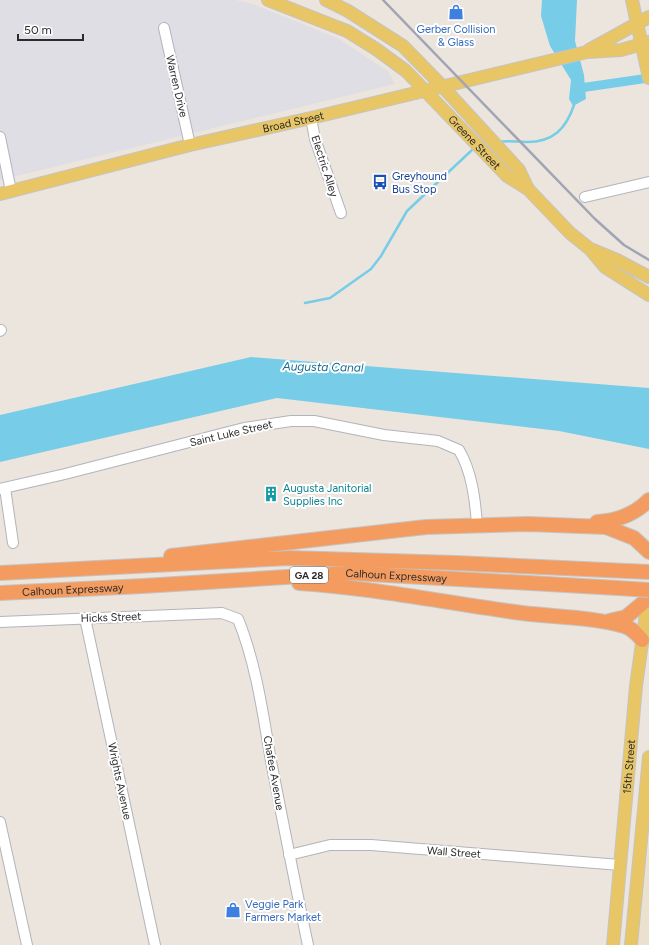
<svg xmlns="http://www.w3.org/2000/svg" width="649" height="945" viewBox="0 0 649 945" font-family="Figtree,sans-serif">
<rect width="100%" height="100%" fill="#ece5de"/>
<polygon fill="#dfdee5" points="0,0 235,0 253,4 337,38 388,71 395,84 0,180"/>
<polygon fill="#ece1ce" points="649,842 649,945 638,945 641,915"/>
<g fill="#77cde7">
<polygon points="542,0 577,0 575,41 584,75 586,99 573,106 569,99 571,80 550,46 541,16"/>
<polygon points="251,357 649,388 649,449 559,431 277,398 0,462 0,415"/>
</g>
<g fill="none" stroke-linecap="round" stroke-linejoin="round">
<g stroke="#77cde7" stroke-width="2.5">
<path d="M498,142C507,140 517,142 527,142C553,142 566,129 574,105"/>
<polyline points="305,303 330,298 371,269 381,256 407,211 472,150 476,148"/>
</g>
<polyline stroke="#77cde7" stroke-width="9" points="579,81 580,88 649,78"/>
<defs>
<g id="minor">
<polyline points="164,28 190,145"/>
<polyline points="311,118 315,139 341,213"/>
<polyline points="0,137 11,191"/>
<polyline points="585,197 649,182"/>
<polyline points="0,331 1,330"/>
<polyline points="5,488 13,543"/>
<path d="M0,489L65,474L244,428L291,421H314L384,435L438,441L459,450C472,472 475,499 477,524"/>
<polyline points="85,618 155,945"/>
<path d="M0,622L222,613L238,619C256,663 263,714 271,761C283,822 295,884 308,945"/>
<polyline points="0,822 27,945"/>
<polyline points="289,855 330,845 371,845 620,865"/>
</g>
<g id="major">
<path id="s1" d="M268,0L347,31L376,49L406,71L507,176L528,189L570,233L590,249L605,267L649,295"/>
<polyline points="326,0 348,11 403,46 443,87 519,170 528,189"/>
<polyline points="632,0 649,78"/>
<polyline points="589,50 649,17"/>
<path id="s2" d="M0,194L190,145L311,118L587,52L621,50L649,42"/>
<polyline points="593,250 617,260 649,277"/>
<path id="s3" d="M613,945L636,686L649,593"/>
<polyline points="631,945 649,757"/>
</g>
<g id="highway">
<path d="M597,522C617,521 635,514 649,500"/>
<polyline points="171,556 426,527 528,524 606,527 634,538 649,552"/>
<polyline points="0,573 289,558 456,563 649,572"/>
<path d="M299,583C374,588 447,603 522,613C555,617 591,617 624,626C632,628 637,634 642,640"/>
<path id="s4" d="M0,593L143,586L351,573L618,588"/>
<polyline points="609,621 626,617 649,598"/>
</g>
</defs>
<use href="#minor" stroke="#b1b4bd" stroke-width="12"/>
<use href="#major" stroke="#c4c4c4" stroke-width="14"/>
<use href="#highway" stroke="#c4c4c4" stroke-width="16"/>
<use href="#minor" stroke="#fff" stroke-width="10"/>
<use href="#major" stroke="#e8c666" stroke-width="12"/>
<use href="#highway" stroke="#f49c60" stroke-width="14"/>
<polyline stroke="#a1a4b4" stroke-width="2.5" points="383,0 595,219 624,245 649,260"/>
<defs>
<polyline id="highway-bridge" points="618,588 649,590"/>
</defs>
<use href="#highway-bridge" stroke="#c4c4c4" stroke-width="16" stroke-linecap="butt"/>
<use href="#highway-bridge" stroke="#f49c60" stroke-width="14"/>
</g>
<defs>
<symbol id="shop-bare" viewBox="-9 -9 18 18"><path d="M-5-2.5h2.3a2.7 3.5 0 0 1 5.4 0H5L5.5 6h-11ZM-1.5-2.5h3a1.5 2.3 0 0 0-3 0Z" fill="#3f7fe0" stroke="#fff" stroke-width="2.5" paint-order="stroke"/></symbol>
<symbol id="bus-bare" viewBox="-9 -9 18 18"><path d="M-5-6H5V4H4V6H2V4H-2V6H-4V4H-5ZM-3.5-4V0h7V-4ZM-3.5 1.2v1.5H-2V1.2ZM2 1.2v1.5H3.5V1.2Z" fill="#1a4fb4" stroke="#fff" stroke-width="2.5" paint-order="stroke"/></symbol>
<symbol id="building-bare" viewBox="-9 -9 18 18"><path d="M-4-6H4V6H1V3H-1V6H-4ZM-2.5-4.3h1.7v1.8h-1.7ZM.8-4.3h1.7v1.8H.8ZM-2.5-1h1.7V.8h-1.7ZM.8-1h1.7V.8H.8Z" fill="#0f9aa8" stroke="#fff" stroke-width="2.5" paint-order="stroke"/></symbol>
</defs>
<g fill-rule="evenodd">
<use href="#shop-bare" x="445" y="1" width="22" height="22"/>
<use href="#bus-bare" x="369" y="171" width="22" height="22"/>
<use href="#building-bare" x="260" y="483" width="22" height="22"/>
<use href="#shop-bare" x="222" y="899" width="22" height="22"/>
</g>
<g text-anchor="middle" stroke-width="4" stroke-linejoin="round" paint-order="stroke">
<rect fill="#fff" stroke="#6b6b6b" stroke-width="1" x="290" y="567" width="38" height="16" rx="3"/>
<g font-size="10" font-weight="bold" fill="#2b2b2b">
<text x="309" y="579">GA 28</text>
</g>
<g font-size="11" fill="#366cbe" stroke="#fff">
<text x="456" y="33">Gerber Collision<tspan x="456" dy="13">&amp; Glass</tspan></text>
<text x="245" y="908" text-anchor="start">Veggie Park<tspan x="245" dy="13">Farmers Market</tspan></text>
</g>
<g font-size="11" fill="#2b2b2b" stroke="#fff">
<text transform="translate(177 86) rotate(77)" y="4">Warren Drive</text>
<text dy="4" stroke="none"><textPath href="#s2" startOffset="302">Broad Street</textPath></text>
<text dy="4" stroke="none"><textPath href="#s1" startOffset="255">Greene Street</textPath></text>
<text transform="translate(325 166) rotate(72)" y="4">Electric Alley</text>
<text transform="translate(231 433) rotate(-13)" y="4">Saint Luke Street</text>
<text dy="4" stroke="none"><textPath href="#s4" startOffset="397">Calhoun Expressway</textPath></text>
<text dy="4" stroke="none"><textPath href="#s4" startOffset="73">Calhoun Expressway</textPath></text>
<text transform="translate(111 617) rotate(-2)" y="4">Hicks Street</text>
<text dy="4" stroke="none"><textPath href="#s3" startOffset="179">15th Street</textPath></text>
<text transform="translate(274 773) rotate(80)" y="4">Chafee Avenue</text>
<text transform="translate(120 781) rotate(78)" y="4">Wrights Avenue</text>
<text transform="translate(454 852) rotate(4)" y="4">Wall Street</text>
</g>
<g font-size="11" fill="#164399" stroke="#fff" text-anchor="start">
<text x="392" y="180">Greyhound<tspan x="392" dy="13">Bus Stop</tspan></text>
</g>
<g font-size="11" fill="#0d838f" stroke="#fff" text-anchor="start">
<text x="283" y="492">Augusta Janitorial<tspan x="283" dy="13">Supplies Inc</tspan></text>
</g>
<g font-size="12" font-style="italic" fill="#166c94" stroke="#fff">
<text transform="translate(323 367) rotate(1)" y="4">Augusta Canal</text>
</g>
</g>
<path d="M18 34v6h65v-6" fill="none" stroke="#2b2b2b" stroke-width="2"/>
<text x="24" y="34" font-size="12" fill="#2b2b2b" stroke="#ffffff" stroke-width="3" paint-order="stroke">50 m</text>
</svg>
